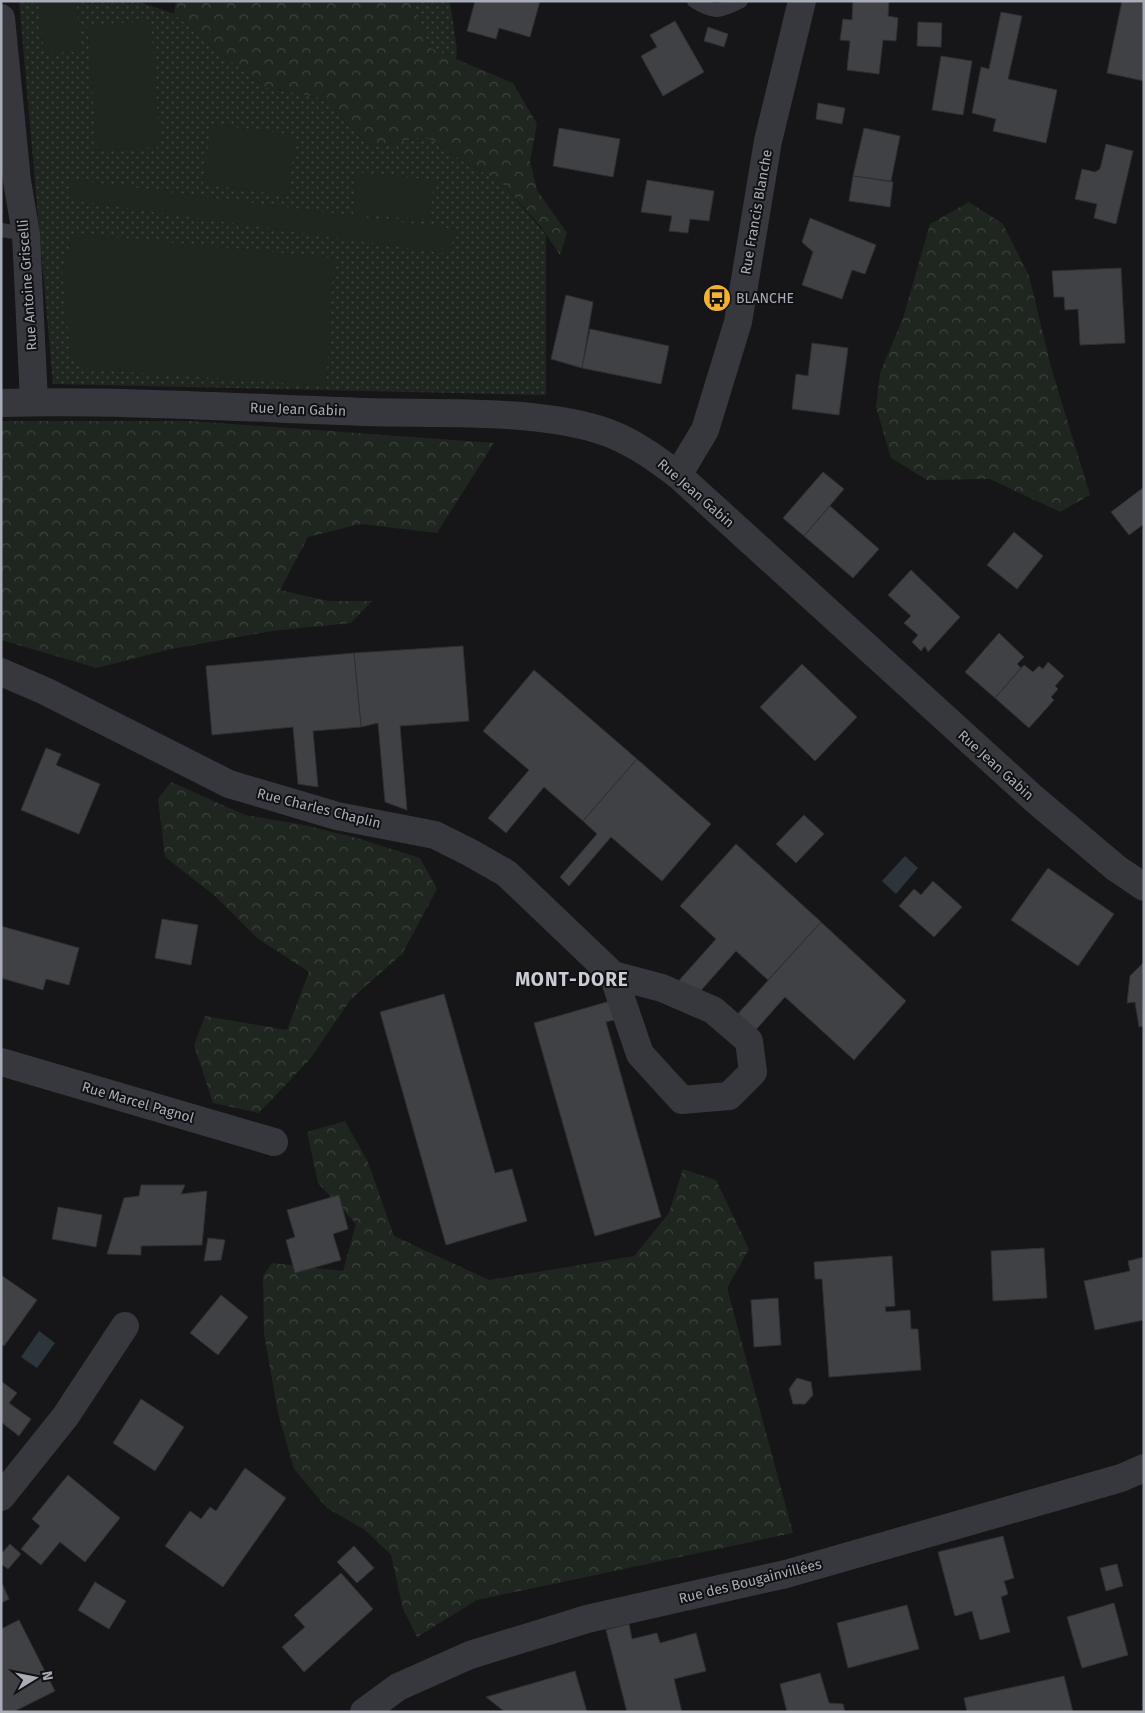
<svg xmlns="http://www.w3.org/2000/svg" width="1145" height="1713" viewBox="0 0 1145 1713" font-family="'Fira Sans',sans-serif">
<defs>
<pattern id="grass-dots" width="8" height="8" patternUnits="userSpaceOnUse" patternTransform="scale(1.25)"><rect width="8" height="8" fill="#1e261f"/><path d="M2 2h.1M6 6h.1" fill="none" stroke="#3c433d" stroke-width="1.8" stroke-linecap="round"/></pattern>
<pattern id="forest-crowns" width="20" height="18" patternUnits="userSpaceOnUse" patternTransform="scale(1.25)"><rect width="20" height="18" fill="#1e261f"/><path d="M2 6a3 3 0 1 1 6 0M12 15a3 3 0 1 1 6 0" fill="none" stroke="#3c433d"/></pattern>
</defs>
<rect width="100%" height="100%" fill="#161618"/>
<g fill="url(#grass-dots)">
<polygon points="19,1 137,1 174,14 225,57 265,87 321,98 372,148 425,136 464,162 501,182 546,235 546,395 53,384"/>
<path d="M413,1H450C451,16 459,48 456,59L430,48Z"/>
</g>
<g fill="url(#forest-crowns)">
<polygon points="176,1 413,1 430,48 513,83 537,124 530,161 537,190 567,233 560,255 541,227 501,182 464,162 425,136 372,148 321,98 265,87 225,57 174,14"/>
<polygon points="969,202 1003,224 1029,276 1051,367 1090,495 1060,512 990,479 927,480 891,458 876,407 880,373 903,318 930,224"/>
<polygon points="1,421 191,421 494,443 437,533 360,524 308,537 280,590 328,601 372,601 351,623 272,631 171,649 97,668 1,640"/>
<polygon points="171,782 245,815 304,825 357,838 420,858 437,889 402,954 351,999 310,1059 259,1113 213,1103 194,1045 205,1016 287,1030 309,972 257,938 215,896 165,857 158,799"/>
<polygon points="345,1121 368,1162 394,1236 489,1280 634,1256 669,1213 683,1169 716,1180 749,1249 727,1288 793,1533 477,1600 417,1637 403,1609 391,1555 365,1530 327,1508 294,1469 278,1413 264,1334 263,1276 272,1263 343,1271 356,1224 318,1183 307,1132"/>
</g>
<g fill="#1e261f">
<polygon points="39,1 76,1 81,51 44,54"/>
<polygon points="151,21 160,147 97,151 87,25"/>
<polygon points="211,124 296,135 288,196 203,184"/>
<polygon points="357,172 434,180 430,221 353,213"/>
<polygon points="69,179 454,229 451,254 71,200"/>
<polygon points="73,233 334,258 326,386 88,369 71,358 62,273"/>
</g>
<g fill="#2c353c">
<polygon points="905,856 918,868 896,894 882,881"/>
<polygon points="39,1331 55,1343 37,1368 21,1357"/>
</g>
<g fill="#404145" stroke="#303034">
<polygon points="475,1 540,1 530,37 499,28 496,39 467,31"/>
<polygon points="853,1 889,1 888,16 898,18 896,41 883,40 879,74 847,70 850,41 840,40 843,19 852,20"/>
<polygon points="1122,1 1144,3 1144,81 1107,73"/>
<polygon points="1001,12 1022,16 1008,79 1057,90 1046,143 993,131 996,119 972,113 981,67 989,69"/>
<polygon points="675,21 704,72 663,96 641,56 657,47 650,35"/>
<polygon points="918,22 942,23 941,47 917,46"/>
<polygon points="708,27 728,34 724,47 704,41"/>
<polygon points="941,56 972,61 963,115 932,110"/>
<polygon points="818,103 845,108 842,124 816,119"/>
<polygon points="559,128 620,139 613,177 553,166"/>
<polygon points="864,128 900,136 891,181 853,176"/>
<polygon points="1106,144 1133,151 1116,224 1094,218 1097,204 1075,199 1082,169 1095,172 1100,169"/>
<polygon points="853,176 893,182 890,207 849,201"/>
<polygon points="647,180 714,191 709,221 690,219 688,233 669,231 672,216 641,212"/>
<polygon points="810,218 876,245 865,274 852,270 842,299 802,285 813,252 802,242"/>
<polygon points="1121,268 1125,343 1080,345 1078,309 1065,310 1064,297 1054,297 1052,271"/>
<polygon points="566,295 593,302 582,368 551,359"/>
<polygon points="590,329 669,346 661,384 582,368"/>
<polygon points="812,343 848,348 839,415 792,409 796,374 808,376"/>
<polygon points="823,472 844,489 804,536 783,518"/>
<polygon points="1144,487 1144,524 1129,535 1111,512"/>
<polygon points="830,506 879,549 853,578 804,536"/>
<polygon points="1014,532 1043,556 1017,589 987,565"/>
<polygon points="911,570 960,617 928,652 925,646 921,651 912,642 918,635 904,623 911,616 888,595"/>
<polygon points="999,633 1024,657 1017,664 1021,668 995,698 965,672"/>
<polygon points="463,646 469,721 400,726 407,810 385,802 378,723 361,727 354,653"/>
<polygon points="354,653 361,727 313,731 318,787 298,784 293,727 212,735 206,666"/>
<polygon points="1048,662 1064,676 1055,686 1058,689 1051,697 1054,700 1029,728 995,698 1024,665 1033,672 1039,666 1043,669"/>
<polygon points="802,664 857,717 815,761 760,707"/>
<polygon points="534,670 637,759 583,821 544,787 506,833 488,818 529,770 483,731"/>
<polygon points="46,748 61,754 56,765 100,784 79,834 21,810"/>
<polygon points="637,759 711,824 662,881 611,837 569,886 560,877 597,834 583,821"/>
<polygon points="804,815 824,834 796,863 776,844"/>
<polygon points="736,844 821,922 768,980 736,951 696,996 675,985 716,939 680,906"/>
<polygon points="1048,868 1114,914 1078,966 1011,920"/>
<polygon points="933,881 962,907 934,937 899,906 914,889 921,895"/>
<polygon points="162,919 198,925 191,965 155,958"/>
<polygon points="821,922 906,1001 854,1060 785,997 753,1033 735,1017"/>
<polygon points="1,926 79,948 69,985 46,979 43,990 1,978"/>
<polygon points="1144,962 1144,1026 1139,1027 1135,1002 1127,1003 1130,976"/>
<polygon points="444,994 495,1173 512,1169 527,1221 446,1245 380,1012"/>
<polygon points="617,999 622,1018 606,1022 661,1217 595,1236 534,1023"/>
<polygon points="141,1185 185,1185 181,1194 207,1191 202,1245 141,1246 141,1255 107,1254 124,1198 139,1196"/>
<polygon points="339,1195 348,1229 333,1234 341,1260 295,1273 286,1240 295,1237 287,1210"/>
<polygon points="58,1207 102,1215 96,1247 52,1239"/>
<polygon points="208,1238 225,1240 221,1260 204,1261"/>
<polygon points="1044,1248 1047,1298 993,1301 991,1251"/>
<polygon points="892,1256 895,1306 885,1307 886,1312 910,1310 911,1329 918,1329 921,1370 829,1377 822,1279 815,1279 814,1262"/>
<polygon points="1144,1257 1144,1320 1095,1330 1084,1281 1130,1271 1128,1261"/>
<polygon points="1,1275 37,1300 4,1346 1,1344"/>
<polygon points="221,1295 248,1317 218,1355 190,1333"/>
<polygon points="778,1298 781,1345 754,1347 751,1300"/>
<polygon points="797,1378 811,1382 813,1395 805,1404 793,1404 789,1389"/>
<polygon points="1,1381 17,1393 9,1403 31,1419 19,1436 1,1422"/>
<polygon points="141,1399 184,1427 155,1471 113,1443"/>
<polygon points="245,1468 286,1498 223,1587 165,1546 190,1511 201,1519 210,1507 216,1511"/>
<polygon points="68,1475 120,1518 85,1562 60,1542 41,1565 21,1549 40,1526 32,1519"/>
<polygon points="1003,1536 1014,1578 1004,1581 1008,1594 1001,1597 1010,1632 980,1640 972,1611 955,1616 938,1552"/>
<polygon points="10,1544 21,1554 8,1569 1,1564 1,1554"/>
<polygon points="354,1546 374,1568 357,1583 337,1562"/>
<polygon points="1117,1564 1123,1586 1106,1591 1100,1568"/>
<polygon points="341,1573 373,1609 304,1672 282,1647 305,1627 294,1615"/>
<polygon points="1,1581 9,1599 1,1603"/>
<polygon points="95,1582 126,1601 109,1629 78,1610"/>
<polygon points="1114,1603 1128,1655 1082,1668 1067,1617"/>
<polygon points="907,1605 919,1649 848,1668 837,1623"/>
<polygon points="19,1620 55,1691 13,1712 1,1712 1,1629"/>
<polygon points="629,1624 632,1639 657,1633 660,1643 696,1633 706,1671 674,1679 682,1712 627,1712 606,1630"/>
<polygon points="575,1671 587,1712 505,1712 486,1697"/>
<polygon points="820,1673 829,1703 843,1704 845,1712 787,1712 780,1684"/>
<polygon points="1064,1676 1073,1712 967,1712 964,1698"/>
</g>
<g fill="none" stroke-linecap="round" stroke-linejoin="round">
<g stroke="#37383d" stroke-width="14">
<path d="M694,1C714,14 720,12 741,1"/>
<polyline points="1,230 26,234"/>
</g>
<g stroke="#37383d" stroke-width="28">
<polyline points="1,18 17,181 26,234 34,402"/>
<polyline points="678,475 705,430 738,322 768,141 802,1"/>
<polyline points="1,672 45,691 229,784 337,816 435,835 469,852 506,873 613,975 662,988 713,1010 749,1041 753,1072 729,1096 682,1100 640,1054 613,975"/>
<polyline points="1,1062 274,1142"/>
<polyline points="1,1497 65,1417 125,1326"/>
<polyline points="364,1712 398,1687 470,1655 587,1619 786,1574 1121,1478 1144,1468"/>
</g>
<path stroke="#37383d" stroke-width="28" d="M1,403C123,400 246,408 367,412C439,414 532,409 600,430C629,439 654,457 678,475L1033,798L1116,868L1144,887"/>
</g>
<defs>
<symbol id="bus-disc" viewBox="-11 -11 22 22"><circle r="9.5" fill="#f2b134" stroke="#111113"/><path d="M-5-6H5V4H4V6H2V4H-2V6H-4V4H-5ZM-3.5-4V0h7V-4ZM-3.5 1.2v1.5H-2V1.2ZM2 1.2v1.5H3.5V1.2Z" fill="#111"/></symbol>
</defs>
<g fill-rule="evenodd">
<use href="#bus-disc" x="701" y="282" width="32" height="32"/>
</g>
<g text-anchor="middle" stroke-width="4" stroke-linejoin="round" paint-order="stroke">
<g font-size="14" fill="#a8adb8" stroke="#111113">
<text transform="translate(756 212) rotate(-80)" y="5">Rue Francis Blanche</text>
<text transform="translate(27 285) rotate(-94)" y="5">Rue Antoine Griscelli</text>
<text transform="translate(298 409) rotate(2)" y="5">Rue Jean Gabin</text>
<text transform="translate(696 493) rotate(41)" y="5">Rue Jean Gabin</text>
<text transform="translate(996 765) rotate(42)" y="5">Rue Jean Gabin</text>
<text transform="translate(319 808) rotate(14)" y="5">Rue Charles Chaplin</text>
<text transform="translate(138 1102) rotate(16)" y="5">Rue Marcel Pagnol</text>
<text transform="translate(750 1581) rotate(-14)" y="5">Rue des Bougainvillées</text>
</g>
<g font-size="14" fill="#a8adb8" stroke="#111113" text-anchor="start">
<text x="736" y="303">BLANCHE</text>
</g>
<g font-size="19" font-weight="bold" letter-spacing="1" fill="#c9ccd4" stroke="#111113">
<text x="572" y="986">MONT-DORE</text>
</g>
</g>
<rect width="1145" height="1713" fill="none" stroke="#a8adb8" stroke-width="5"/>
<g transform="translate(35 1678) rotate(80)" stroke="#111113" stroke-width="4" paint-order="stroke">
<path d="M0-4L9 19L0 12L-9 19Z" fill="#a8adb8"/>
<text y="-8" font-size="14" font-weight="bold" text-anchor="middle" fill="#a8adb8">N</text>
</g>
</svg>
